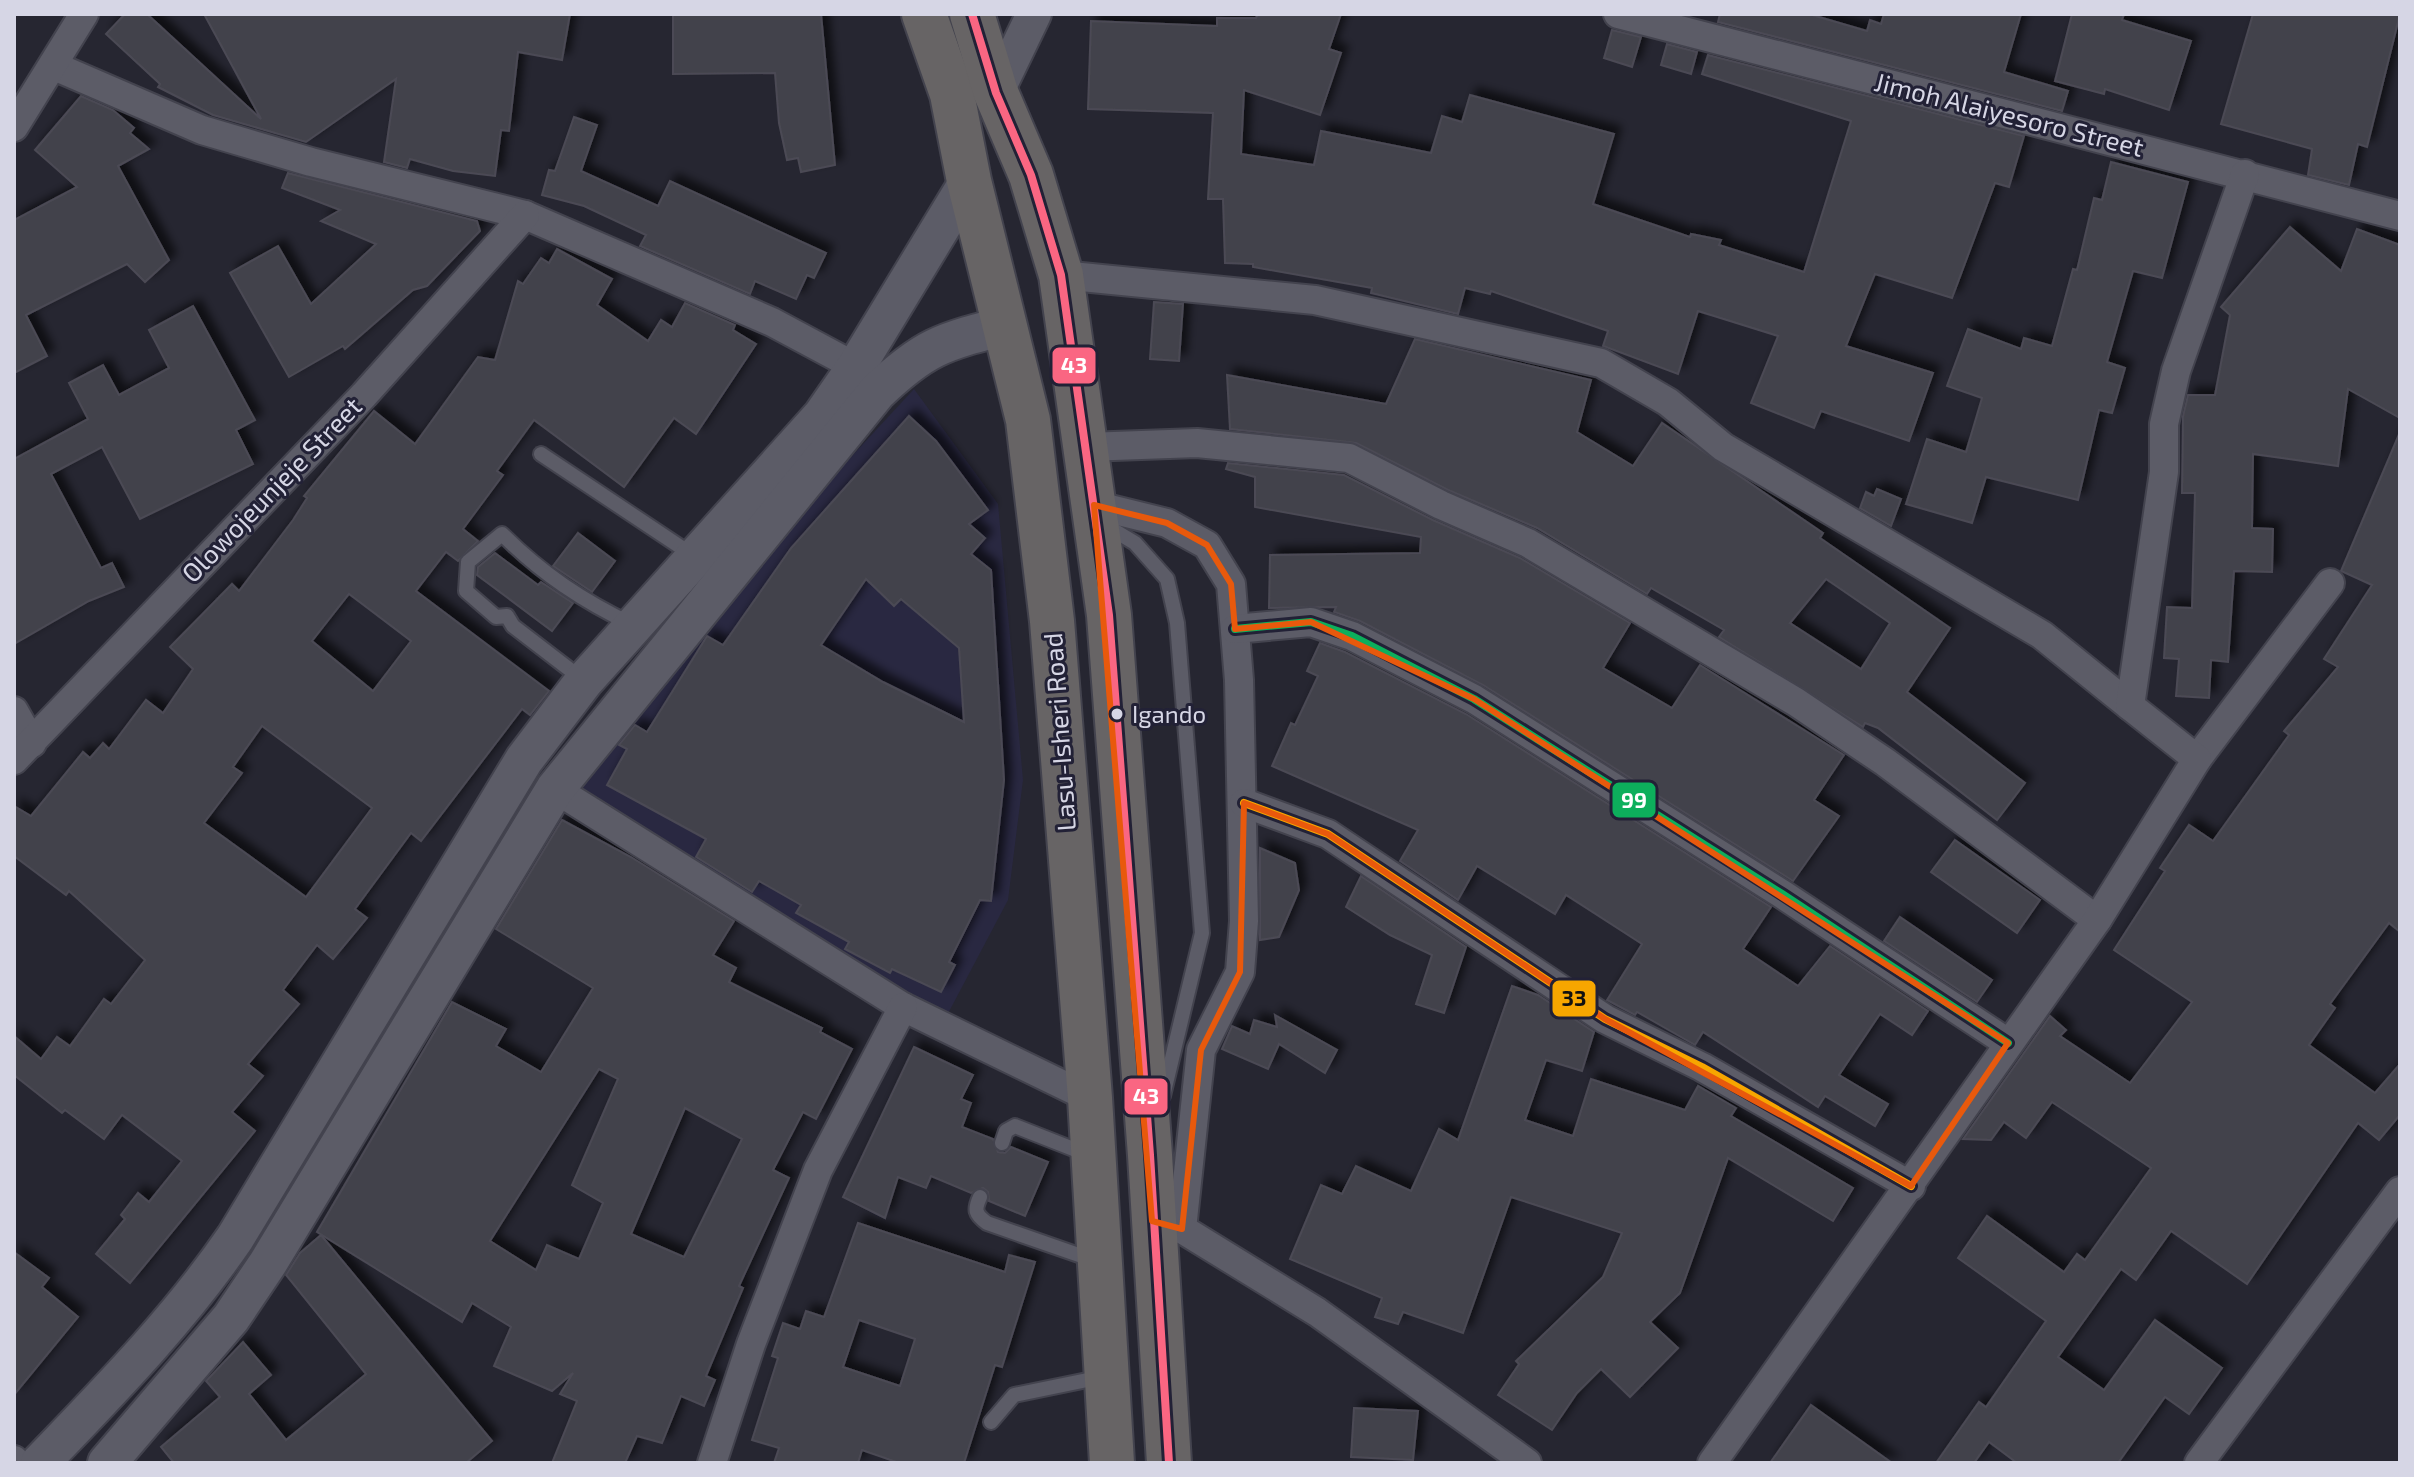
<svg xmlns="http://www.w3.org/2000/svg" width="2414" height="1477" viewBox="0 0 2414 1477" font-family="'Exo 2',sans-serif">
<defs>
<filter id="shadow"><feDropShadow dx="7" dy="-7" stdDeviation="4" flood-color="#0009"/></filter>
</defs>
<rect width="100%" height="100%" fill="#262631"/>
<polygon fill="#292841" points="914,389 998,504 1023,780 1008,900 943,1023 569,784 713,606"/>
<g fill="#43434c" stroke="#4b4a54" stroke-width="2" fill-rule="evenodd" filter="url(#shadow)">
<polygon points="125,14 147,14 261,119 204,14 570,14 562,60 518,52 509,131 501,130 495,176 453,171 410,159 407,168 384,162 396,79 306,142 213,115 158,87 160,84 106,34"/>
<polygon points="673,14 821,14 835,165 801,172 798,158 787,160 779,123 775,73 673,74"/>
<polygon points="1258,14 1341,14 1329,49 1341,53 1320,115 1244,90 1241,154 1314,165 1321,131 1431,153 1442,116 1462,122 1470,95 1614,134 1593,204 1690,237 1691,234 1721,240 1719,245 1804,272 1851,121 1702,74 1708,55 2024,136 2009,187 1995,183 1952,298 1875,274 1846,346 1933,373 1909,441 1821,411 1814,428 1751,403 1778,336 1698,311 1678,374 1603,346 1608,331 1491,291 1490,294 1465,288 1458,314 1371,293 1372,288 1253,267 1253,264 1225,263 1223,199 1208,199 1213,113 1088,109 1091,21 1217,26 1217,18 1256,18"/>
<polygon points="1720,14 1809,14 1867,31 1870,20 1881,24 1884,14 2021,14 2004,72 2068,91 2062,111 1718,22"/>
<polygon points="2072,14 2124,14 2122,20 2191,41 2169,110 2105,89 2104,94 2055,81"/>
<polygon points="2253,14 2400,14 2367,147 2358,144 2349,185 2308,175 2312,149 2221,124"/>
<polygon points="1612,30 1641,37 1632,67 1604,58"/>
<polygon points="1667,44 1697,52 1691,74 1661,65"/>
<polygon points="81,96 113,110 134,128 130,133 149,149 118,166 169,260 145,282 127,264 26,315 47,356 14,373 14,220 77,187 35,150"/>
<polygon points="574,117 597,125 581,171 658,206 670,181 826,253 814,278 807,275 796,299 755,281 750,294 640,246 646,235 584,206 542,195 549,170 555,171"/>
<polygon points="2111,162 2188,182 2162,278 2133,271 2107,362 2125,368 2112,413 2099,410 2078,500 1986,477 1972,523 1906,504 1927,439 1966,452 1982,398 1947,386 1968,329 2021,349 2024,338 2052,346 2073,269 2077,270 2094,198 2102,200"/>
<polygon points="288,173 477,221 480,231 427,286 413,290 345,349 343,346 289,377 230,273 278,246 311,304 376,244 321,221 340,210 282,188"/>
<polygon points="2290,227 2341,271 2357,229 2400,245 2400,418 2348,389 2338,466 2253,454 2252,528 2273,529 2272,572 2234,571 2228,662 2211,660 2209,698 2176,696 2179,659 2164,658 2167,607 2192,608 2195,493 2182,493 2183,416 2188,395 2215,395 2230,315 2221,307"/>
<path d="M557,249L612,279L597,305L648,341L661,320L672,327L685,303L735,325L733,330L756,344L696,434L674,418L624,487L534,420L497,471L503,475L463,529L478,541L458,561L446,552L416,591L549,691L530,715L522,709L421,841L411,833L355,909L367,918L333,959L317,945L283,990L299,1004L248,1064L263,1076L232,1112L255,1131L130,1283L96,1254L125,1219L121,1215L138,1193L149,1202L182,1161L122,1115L104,1139L65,1110L62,1113L14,1075V1036L41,1059L57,1037L70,1046L104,999L111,1004L145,960L69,891L66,895L14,856V806L31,816L83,752L90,758L103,743L109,749L146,700L163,713L193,669L170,647L232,584L239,591L293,520L307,498L304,496L374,411L415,444L478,357L495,360L518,281L523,284L541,258L549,263ZM349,594L411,641L373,691L312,641ZM262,726L372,808L306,897L204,823L242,773L233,767Z"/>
<polygon points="1154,302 1183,304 1179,361 1150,359"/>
<polygon points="193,306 255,420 236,430 253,464 140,519 102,447 51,474 101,568 112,563 124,587 89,601 14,644 14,459 88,419 69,383 103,365 119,395 169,368 149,330"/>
<path d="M1415,339L1591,380L1577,432L1633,466L1662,423L1823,533L1820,538L1950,628L1907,692L2025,783L1997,820L1878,728L1865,723L1863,727L1719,637L1724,630L1651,588L1647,594L1537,528L1448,490L1356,443L1230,429L1227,375L1386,404ZM1826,579L1890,623L1861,669L1790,623Z"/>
<path d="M909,416L936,441L988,510L969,524L985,538L971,554L991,570L1004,780L991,901L980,900L949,962L955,965L941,992L892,969L890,973L845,949L849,942L796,913L801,905L759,881L752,892L696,857L706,839L607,785L627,749L619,745L635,725L647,732L707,636L723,645L791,548ZM866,579L894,606L901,599L959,648L964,722L883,682L821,645Z"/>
<polygon points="2400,432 2400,932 2389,923 2330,1004 2335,1008 2309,1045 2375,1093 2400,1064 2400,1115 2379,1140 2358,1123 2247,1284 2171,1231 2136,1280 2121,1269 2058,1357 2104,1390 2155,1320 2222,1368 2189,1414 2165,1397 2118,1463 2017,1463 1989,1442 1974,1463 1936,1463 1979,1402 1986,1407 2046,1321 1958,1258 1987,1216 2064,1272 2077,1254 2085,1260 2151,1168 2052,1102 2026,1138 2004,1122 1991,1140 1963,1139 2050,1016 2066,1030 2060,1036 2130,1083 2192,1002 2114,950 2165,871 2160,868 2189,825 2213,841 2289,735 2284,731 2338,667 2324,659 2372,585 2341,571"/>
<polygon points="1228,463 1344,475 1433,520 1520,558 1630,623 1603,668 1672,708 1700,665 1844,755 1814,800 1839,816 1793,881 1483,685 1360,621 1334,612 1336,607 1269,608 1270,555 1420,553 1421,537 1255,507 1255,477 1226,469"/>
<polygon points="1877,489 1901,499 1891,526 1860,508 1866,492 1874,496"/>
<polygon points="578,533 615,561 592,592 553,566"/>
<polygon points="495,553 538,585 541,582 573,603 552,631 477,575 478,567"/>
<polygon points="1320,643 1345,652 1466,714 1771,907 1743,949 1798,986 1830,946 1928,1011 1912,1035 1880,1014 1839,1075 1888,1104 1875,1126 1825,1096 1818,1107 1703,1032 1695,1045 1637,1012 1635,1015 1607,1000 1642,944 1566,895 1555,914 1477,866 1458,900 1400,861 1418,830 1272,766 1291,723 1295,725 1318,676 1307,671"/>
<path d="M562,820L631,857L734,921L713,955L736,968L729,982L822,1028L820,1032L852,1049L816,1119L803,1112L773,1170L789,1178L739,1286L743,1288L706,1376L715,1380L704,1406L681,1396L662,1443L637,1436L625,1463H552L577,1401L560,1394L573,1373L552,1391L494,1366L511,1327L472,1303L462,1322L317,1232L452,1002L506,1029L496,1046L541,1072L593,988L496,929ZM599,1069L618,1079L572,1185L603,1203L579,1259L547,1245L536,1270L490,1241ZM685,1108L742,1139L684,1257L631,1234Z"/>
<polygon points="1955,840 2040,900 2017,933 1931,872"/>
<polygon points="1260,848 1295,863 1299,890 1279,937 1260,940"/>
<polygon points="1361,876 1466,947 1444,1013 1416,1004 1432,955 1390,935 1346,907"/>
<polygon points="1900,917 1992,980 1977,1002 1884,941"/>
<polygon points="1512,986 1538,995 1594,1032 1582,1071 1546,1060 1525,1120 1573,1136 1591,1079 1685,1110 1698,1086 1736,1108 1731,1116 1853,1188 1833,1221 1728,1158 1680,1293 1650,1322 1678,1348 1630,1397 1601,1369 1577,1393 1552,1430 1498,1395 1519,1364 1516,1361 1603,1277 1622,1233 1511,1197 1463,1333 1403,1312 1398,1324 1375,1317 1382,1298 1290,1259 1321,1185 1342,1194 1356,1166 1411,1191 1439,1129 1458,1140"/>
<polygon points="1275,1015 1337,1050 1325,1073 1279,1044 1268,1069 1222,1049 1232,1026 1250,1034 1254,1020 1277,1027"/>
<polygon points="914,1047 973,1075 961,1099 971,1103 962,1127 993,1139 998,1152 1005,1153 1011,1147 1048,1162 1025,1216 989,1201 988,1192 983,1188 971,1193 931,1176 926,1188 898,1177 885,1218 843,1197"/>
<path d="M858,1223L1005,1272L1009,1255L1035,1262L1002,1367L995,1365L964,1463H899L862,1450L858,1463H774L779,1448L752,1440L778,1358L772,1356L783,1323L800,1329L806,1311L824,1317ZM859,1320L915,1339L900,1386L843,1367Z"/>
<polygon points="321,1235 492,1441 466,1463 174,1463 161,1447 220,1397 206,1381 243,1342 271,1375 249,1394 286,1440 366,1374 286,1275 300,1253"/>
<polygon points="14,1252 49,1278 42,1287 78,1317 14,1395"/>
<polygon points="1811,1405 1892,1463 1770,1463"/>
<polygon points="1354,1408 1418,1411 1413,1460 1351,1457"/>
</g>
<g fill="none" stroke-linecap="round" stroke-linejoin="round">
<defs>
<g id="service">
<polyline points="541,454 694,556"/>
<polyline points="1105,525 1135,543 1167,579 1177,623 1202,933 1163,1096"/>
<path d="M582,679L513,626L507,616L496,617L466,591L468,562L502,534C542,574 583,601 633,625"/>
<polyline points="1002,1143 1006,1131 1015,1126 1086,1154"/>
<path d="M980,1197C974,1210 975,1214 987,1223L1096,1261"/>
<polyline points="991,1422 1014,1395 1102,1377"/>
</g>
<g id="minor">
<polyline points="1618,14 2400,216"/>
<polyline points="54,66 202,130 311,162 525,215 772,322 856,367"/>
<polyline points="14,127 84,14"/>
<polyline points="1061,275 1315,300 1601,363 1668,402 1723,447 2042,635 2130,706"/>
<polyline points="1086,447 1197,443 1349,458 1441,505 1528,543 1796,702 1885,762 2097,920"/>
<polyline points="1094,505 1167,523 1207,545 1231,584 1239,680 1244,921 1240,972 1201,1050 1182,1229"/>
<polyline points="1235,629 1311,622 1352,636 1474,699 1782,894 2008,1043"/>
<polyline points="14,711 32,743"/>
<polyline points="2197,759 2330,583"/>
<polyline points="14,760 364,395 525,215"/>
<polyline points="555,789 903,1007 1090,1098"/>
<polyline points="1244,803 1328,834 1605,1019 1702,1067 1911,1186"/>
<polyline points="1164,1224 1182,1229 1317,1312 1527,1463"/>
<polyline points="14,1460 17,1463"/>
<polyline points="712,1463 751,1344 818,1170 903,1007"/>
<polyline points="1712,1463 2097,920 2197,759 2130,706 2164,472 2164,424 2176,371 2245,174"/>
<polyline points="2199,1463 2400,1191"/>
</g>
<polyline id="tertiary" points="996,93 1034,14"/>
<g id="secondary">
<path d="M40,1463C109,1391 178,1321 235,1238L524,760L584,681L822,416L856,367L969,181"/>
<path d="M107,1463L231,1318L268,1263L555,789L877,392C924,347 942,342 1004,326"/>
</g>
<g id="primary">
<polyline points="924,14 952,94 969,181 1028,420 1052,621 1090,1098 1112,1463"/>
<polyline points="972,14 996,93 1031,175 1061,275 1109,615 1150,1155 1169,1463"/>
</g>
</defs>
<use href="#service" stroke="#43434e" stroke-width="18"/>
<use href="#minor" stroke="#43434e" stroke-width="32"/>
<use href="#tertiary" stroke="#43434e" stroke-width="38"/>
<use href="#secondary" stroke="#43434e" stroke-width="42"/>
<use href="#primary" stroke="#43434e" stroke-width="48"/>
<use href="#service" stroke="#5c5c67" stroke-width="14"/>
<use href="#minor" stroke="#5c5c67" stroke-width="28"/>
<use href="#tertiary" stroke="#5c5c67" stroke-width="34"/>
<use href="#secondary" stroke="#5c5c67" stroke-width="38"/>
<use href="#primary" stroke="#676465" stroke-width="44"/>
<defs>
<polyline id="bus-1" points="972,14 996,93 1031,175 1061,275 1109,615 1150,1155 1169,1463"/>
<polyline id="bus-2" points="1235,629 1311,622 1352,636 1474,699 1782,894 2008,1043"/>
<polyline id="bus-3" points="1244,803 1328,834 1605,1019 1702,1067 1911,1186"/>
</defs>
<use href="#bus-1" stroke="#222136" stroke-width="14"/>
<use href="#bus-2" stroke="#222136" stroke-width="14"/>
<use href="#bus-3" stroke="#222136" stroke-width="14"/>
<use href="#bus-1" stroke="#fa6682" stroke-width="8"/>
<use href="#bus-2" stroke="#0daf5c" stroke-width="8"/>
<use href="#bus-3" stroke="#f7a600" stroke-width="8"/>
</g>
<path fill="none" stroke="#e8590c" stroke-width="6" stroke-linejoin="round" d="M1094,505L1167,523L1207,545L1231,584L1235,629L1311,622L1474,699L2008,1043L1911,1186L1605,1019L1328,834L1244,803L1240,972L1201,1050L1182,1229L1152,1221Z"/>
<circle fill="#d6d6e5" stroke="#222136" stroke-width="3" cx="1117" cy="714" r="7"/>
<g text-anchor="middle" stroke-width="6" stroke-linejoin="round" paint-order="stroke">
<g font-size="24" fill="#d6d6e5" stroke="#222136" text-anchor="start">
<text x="1132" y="723">Igando</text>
</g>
<g font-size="26" fill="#d6d6e5" stroke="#222136">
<text transform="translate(2009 115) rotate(14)" y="9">Jimoh Alaiyesoro Street</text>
<text transform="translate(272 490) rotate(-46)" y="9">Olowojeunjeje Street</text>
<text transform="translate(1060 732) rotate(-94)" y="9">Lasu-Isheri Road</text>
</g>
</g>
<g stroke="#222136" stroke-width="3">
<rect x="1051" y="346" width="46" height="39" rx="8" fill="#fa6682"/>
<rect x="1611" y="781" width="46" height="38" rx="8" fill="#0daf5c"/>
<rect x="1551" y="979" width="46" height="39" rx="8" fill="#f7a600"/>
<rect x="1123" y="1077" width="46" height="39" rx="8" fill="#fa6682"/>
</g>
<g font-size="22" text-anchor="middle" font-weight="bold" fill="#fff">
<text x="1074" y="373">43</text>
<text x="1634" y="808">99</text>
<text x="1146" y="1104">43</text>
</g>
<g font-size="22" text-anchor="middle" font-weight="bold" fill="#111">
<text x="1574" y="1006">33</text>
</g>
<rect width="2414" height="1477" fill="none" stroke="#d6d6e5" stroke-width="32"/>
</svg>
